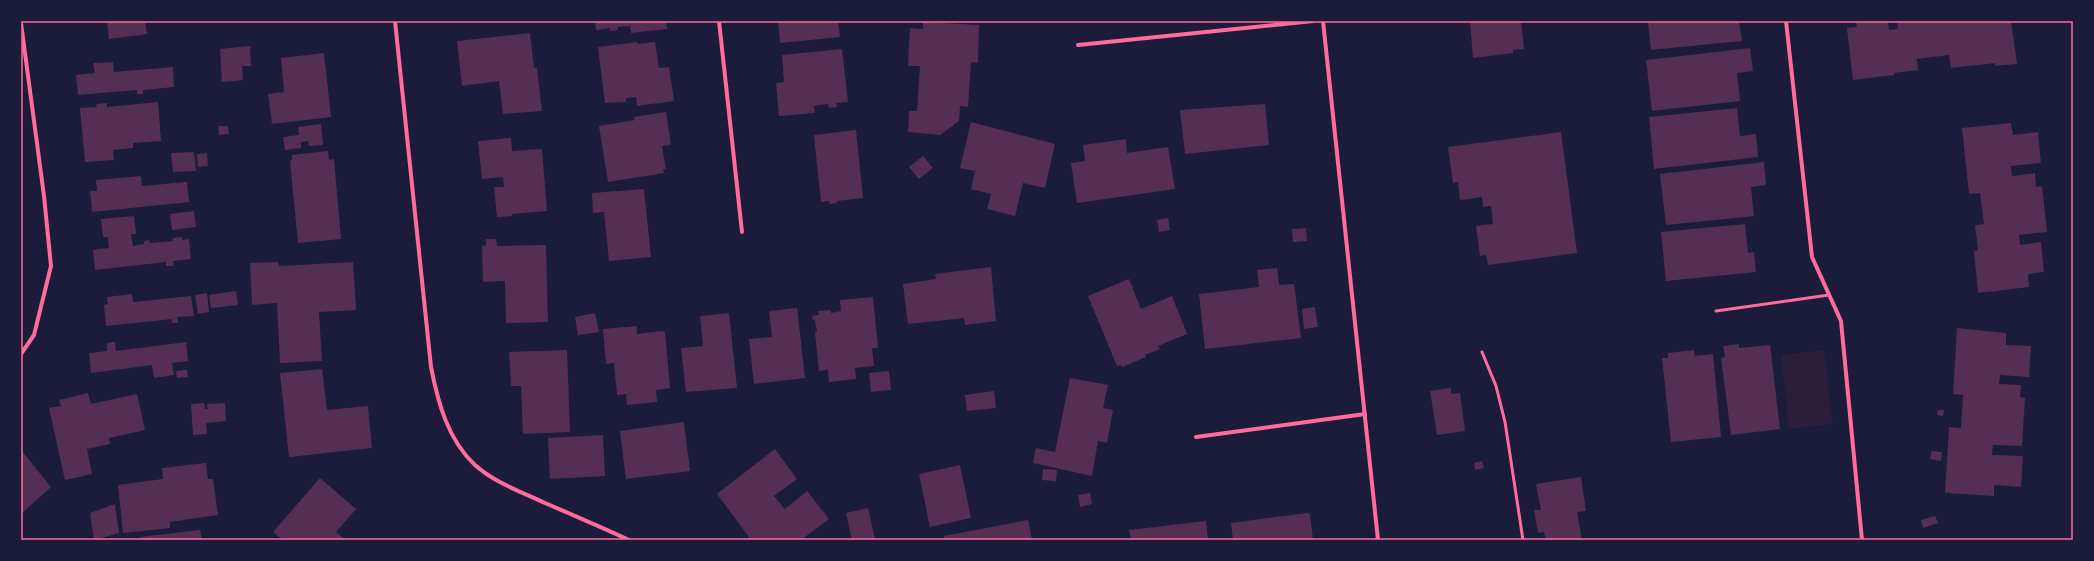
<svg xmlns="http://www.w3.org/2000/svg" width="2094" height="561" viewBox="0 0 2094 561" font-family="Overpass,sans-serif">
<rect width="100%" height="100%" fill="#1b1b3a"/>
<polygon fill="#2a1e3b" points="1824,350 1833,424 1789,429 1781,355"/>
<g fill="#542f53">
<polygon points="107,21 145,21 147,34 109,39"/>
<polygon points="595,21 666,21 667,29 631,33 630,26 618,27 618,30 610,31 610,28 596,30"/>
<polygon points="778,21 838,21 840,37 780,43"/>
<polygon points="1470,21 1521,21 1524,49 1513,50 1513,53 1473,58"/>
<polygon points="1648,21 1739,21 1742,41 1651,50"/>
<polygon points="1856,21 1888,21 1889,30 1898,29 1897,21 2011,21 2017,64 1995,66 1995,63 1951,68 1949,55 1917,59 1918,70 1894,73 1894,75 1853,80 1847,28 1857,27"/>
<polygon points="923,22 979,25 978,63 971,62 968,107 960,106 959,121 940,135 908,132 909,111 917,111 920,66 908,66 910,28 923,29"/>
<polygon points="530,33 534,68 537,68 542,111 503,114 499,81 462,86 457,41"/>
<polygon points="637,42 638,44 655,42 659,68 669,67 674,101 637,106 636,97 626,98 626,102 605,103 598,47"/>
<polygon points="250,46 251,66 242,66 243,80 222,82 220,49"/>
<polygon points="1750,48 1753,71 1737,73 1740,101 1652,111 1646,60"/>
<polygon points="842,49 848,102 836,103 837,107 829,108 828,104 814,106 815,113 779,116 776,83 784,82 782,55"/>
<polygon points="324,53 331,117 272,124 268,94 284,92 281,58"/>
<polygon points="113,62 114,72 173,67 174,87 143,90 143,94 137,94 137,90 78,95 76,75 95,73 93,63"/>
<polygon points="158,102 161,141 133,143 133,148 113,150 114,160 85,162 80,108 97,107 96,104 107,103 107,107"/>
<polygon points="1265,104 1269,145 1185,154 1180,110"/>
<polygon points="1737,108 1740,136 1756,134 1758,157 1654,169 1649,117"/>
<polygon points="666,112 671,145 662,146 666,169 663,169 664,173 608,182 599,126 635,120 634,117"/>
<polygon points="971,122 1055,144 1045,188 1023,183 1015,216 987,209 991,194 971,189 975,171 960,168"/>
<polygon points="2011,123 2013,135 2038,132 2041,163 2011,166 2012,176 2035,173 2036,187 2042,186 2047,232 2019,235 2020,245 2041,242 2044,272 2028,274 2029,287 1978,293 1974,251 1978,250 1975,225 1984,224 1980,193 1969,194 1962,128"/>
<polygon points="321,124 323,145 309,146 308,141 301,142 301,148 285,150 283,137 299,135 298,127"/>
<polygon points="218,126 228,126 229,134 219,135"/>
<polygon points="856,130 863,198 837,201 837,203 830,204 829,201 821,202 814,135"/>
<polygon points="1561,132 1577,253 1488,265 1486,255 1480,256 1476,226 1493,224 1491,206 1483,207 1482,197 1460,200 1458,182 1453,183 1448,147"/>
<polygon points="511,138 512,151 542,149 547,211 512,214 512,216 497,217 494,187 504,187 503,177 482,179 478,141"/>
<polygon points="1126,139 1127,153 1168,147 1175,189 1077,203 1071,163 1085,161 1083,145"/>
<polygon points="328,151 329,160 334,159 341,239 298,243 290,161 292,160 292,155"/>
<polygon points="194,152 196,171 173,172 171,153"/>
<polygon points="207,153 208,166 198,167 197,154"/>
<polygon points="923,156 933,168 919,179 909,167"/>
<polygon points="1764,162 1766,185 1751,187 1754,216 1666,225 1660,174"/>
<polygon points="141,176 142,186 187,182 189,202 92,212 90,191 97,191 96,180"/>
<polygon points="644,189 651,257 609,261 604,212 593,213 592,193"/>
<polygon points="194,211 196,227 172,230 170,214"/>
<polygon points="134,216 136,234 131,234 133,246 144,244 144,241 149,240 150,243 173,241 173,238 182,237 182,240 189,239 191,259 173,261 174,266 166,266 166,262 95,270 93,250 109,248 108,237 103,237 101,219"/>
<polygon points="1168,218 1170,230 1159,232 1157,220"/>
<polygon points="1745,224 1748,253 1754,252 1756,272 1666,281 1661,232"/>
<polygon points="1306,228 1307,241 1293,242 1292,229"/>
<polygon points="486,239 496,239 497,246 546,245 548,322 506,323 505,281 483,282 482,246 486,245"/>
<polygon points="278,262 279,266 353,262 356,310 319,312 322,361 280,363 277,303 252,305 250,263"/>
<polygon points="991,267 996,321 965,325 964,318 908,324 903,284 936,279 935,274"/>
<polygon points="1277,268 1279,285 1294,284 1301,338 1205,349 1199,294 1259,287 1257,270"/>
<polygon points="1129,279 1141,309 1172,296 1187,334 1158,346 1160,349 1145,355 1146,357 1122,367 1121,365 1117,366 1088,296"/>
<polygon points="236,291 238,305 211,308 209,295"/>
<polygon points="207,293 209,312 198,314 195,295"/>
<polygon points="132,294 133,302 191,296 194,316 177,317 178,323 172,323 172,319 106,326 104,305 108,304 107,297"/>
<polygon points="873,297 878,348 872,348 874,366 855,368 856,379 829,382 828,370 819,371 815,332 817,332 815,320 813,320 812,316 819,315 818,311 831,310 831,313 841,311 840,300"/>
<polygon points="1315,307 1318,327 1304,329 1302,309"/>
<polygon points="797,308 805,378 754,384 749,339 772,337 769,311"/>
<polygon points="595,313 599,332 578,335 575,317"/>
<polygon points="729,313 737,388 686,392 681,348 703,346 700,316"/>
<polygon points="637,326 637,334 662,331 665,332 670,388 656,390 657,402 627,405 626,394 617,395 614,363 606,364 603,329"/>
<polygon points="1957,328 2006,333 2006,345 2031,346 2029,377 2000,375 1999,384 2021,385 2020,397 2025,398 2022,446 1993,445 1992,455 2023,456 2021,487 1994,485 1994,496 1945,493 1949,427 1961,428 1963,395 1953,394"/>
<polygon points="115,342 116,351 186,342 188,361 172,363 174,375 154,378 152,365 91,373 89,353 107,351 107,343"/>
<polygon points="1739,344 1739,348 1770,345 1780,429 1731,435 1721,358 1725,357 1723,346"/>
<polygon points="567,350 570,432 523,434 521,386 511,386 509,352"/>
<polygon points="1694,350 1695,356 1713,354 1721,437 1671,442 1662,358 1668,358 1668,353"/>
<polygon points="322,369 327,410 368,406 372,448 289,457 280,373"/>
<polygon points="187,370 188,377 177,378 176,371"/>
<polygon points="889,371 891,390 871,392 869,373"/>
<polygon points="1070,378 1108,385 1103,408 1113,410 1107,443 1098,441 1092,476 1033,463 1036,448 1055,452"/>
<polygon points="1451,388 1451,394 1460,393 1465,431 1437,435 1430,391"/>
<polygon points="994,391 996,408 967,411 965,395"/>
<polygon points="88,393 91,404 137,394 145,430 109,438 110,444 87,449 92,474 65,480 49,408 61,406 59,400"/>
<polygon points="204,403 205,409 208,409 207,404 225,403 226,421 206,423 207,434 193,435 191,404"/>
<polygon points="1938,410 1944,410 1943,416 1937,415"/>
<polygon points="684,422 690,471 626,479 620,431"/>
<polygon points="603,435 605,476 550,479 548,438"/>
<polygon points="775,449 797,479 774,496 785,509 807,491 829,519 801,540 745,540 749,537 717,494"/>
<polygon points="21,450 51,487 21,514"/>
<polygon points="1932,451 1942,452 1941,461 1930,459"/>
<polygon points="1482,461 1484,468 1475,470 1474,463"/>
<polygon points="206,463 208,479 213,479 218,515 170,522 170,528 123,533 118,485 163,479 162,468"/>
<polygon points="960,465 971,518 930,527 919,474"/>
<polygon points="1043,469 1057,470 1056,481 1042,480"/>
<polygon points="1581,477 1586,511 1577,512 1582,540 1546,540 1544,532 1538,533 1534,510 1541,510 1536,484"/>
<polygon points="320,478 356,509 336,532 346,540 283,540 273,532"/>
<polygon points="1090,493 1092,504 1080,507 1078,495"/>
<polygon points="115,504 119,533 94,540 90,513"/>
<polygon points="868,508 875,539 852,540 846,513"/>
<polygon points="1307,513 1310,514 1313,540 1233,540 1231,523"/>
<polygon points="1935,516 1938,523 1923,528 1921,520"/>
<polygon points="1028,520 1032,540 944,540 944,536"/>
<polygon points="1206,521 1208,540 1131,540 1129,530"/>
<polygon points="200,530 202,540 141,540 140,537"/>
</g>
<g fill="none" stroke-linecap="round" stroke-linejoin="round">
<g stroke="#ff6b9d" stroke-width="3">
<polyline points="1716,311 1829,295"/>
<polyline points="1482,352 1496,386 1505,422 1523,540"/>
</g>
<g stroke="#ff6b9d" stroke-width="4">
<path d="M395,21L431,367C438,403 448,440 475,465C495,483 522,492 545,503C573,515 601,527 629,540"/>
<polyline points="719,21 742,232"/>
<polyline points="1323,21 1378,540"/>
<polyline points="1786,21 1812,257 1841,321 1862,540"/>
<polyline points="21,23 44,196 51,266 34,335 21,354"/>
<polyline points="1078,45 1313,21"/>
<polyline points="1196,437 1365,414"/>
</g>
</g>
<rect width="2094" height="561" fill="none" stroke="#1b1b3a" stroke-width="44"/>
<rect x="22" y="22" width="2050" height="517" fill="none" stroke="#ff6b9d" stroke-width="1.5"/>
</svg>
